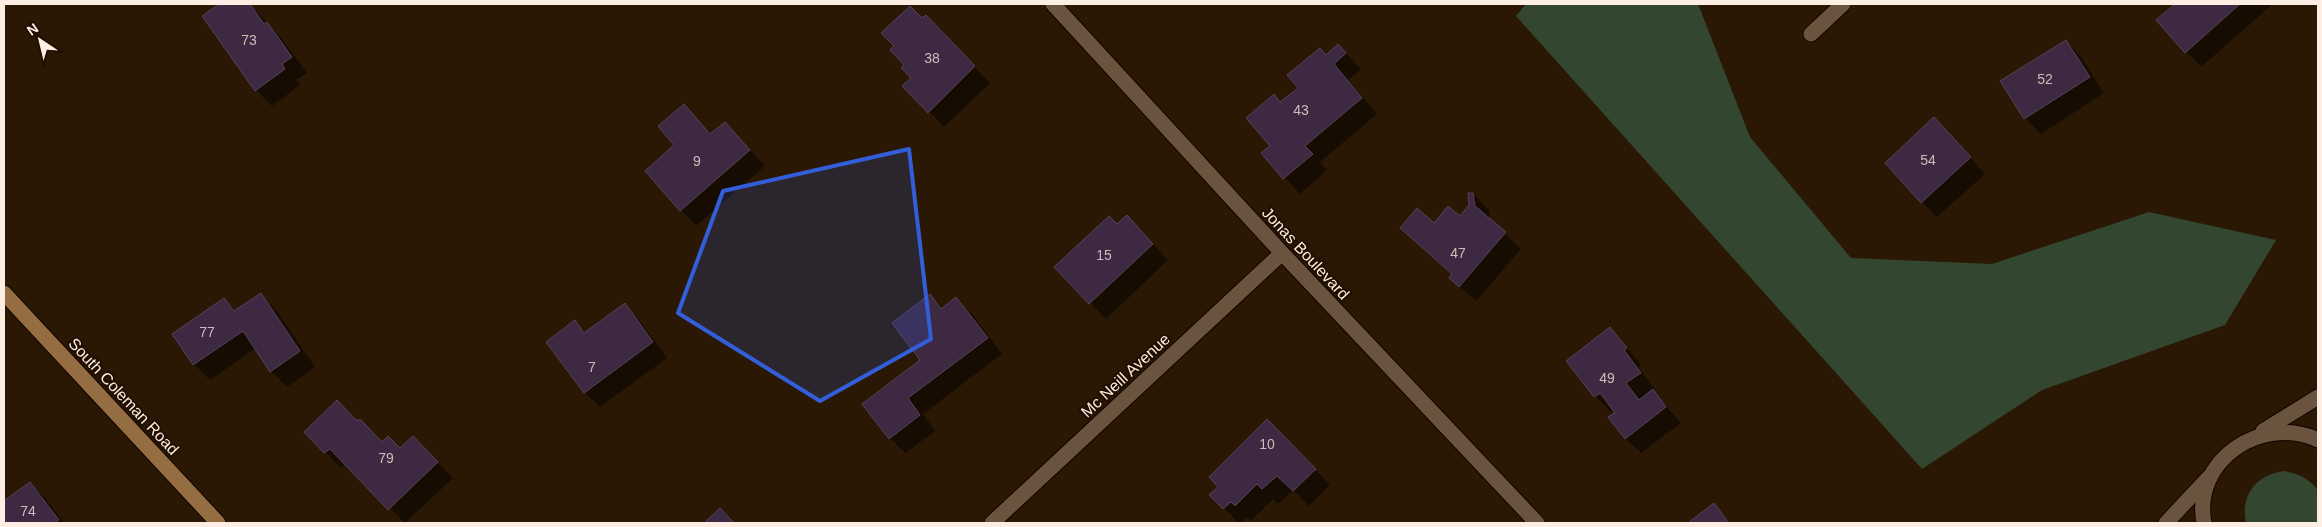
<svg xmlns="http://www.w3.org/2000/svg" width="2322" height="527" viewBox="0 0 2322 527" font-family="Helvetica,sans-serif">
<rect width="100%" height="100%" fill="#2a1804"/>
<g fill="#33462f">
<polygon points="1526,4 1698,4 1750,137 1851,258 1992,264 2149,212 2276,240 2225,325 2042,390 1922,469 1516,16"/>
<path d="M2284,471C2300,474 2308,478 2318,490V523H2246C2240,495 2256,475 2284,471Z"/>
</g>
<g fill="#0007">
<polygon points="221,4 250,4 282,39 307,73 296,80 300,85 272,106 256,90 203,17"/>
<polygon points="2177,4 2273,4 2201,67 2158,21"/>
<polygon points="926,17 990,83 944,127 904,86 912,78 906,65 922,20"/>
<polygon points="2066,41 2081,57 2104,93 2041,134 2025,118"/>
<polygon points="1338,45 1361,69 1348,80 1377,114 1320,162 1327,170 1300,194 1263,153 1271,146 1281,103 1300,88 1326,56"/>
<polygon points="684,105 711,135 725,123 765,166 696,226 681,210 676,145"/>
<polygon points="1950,135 1985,174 1937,217 1922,202"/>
<polygon points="1473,194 1489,210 1490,220 1521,249 1476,301 1450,278 1453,275 1402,228 1434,224 1460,218 1471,205"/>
<polygon points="1127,217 1168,260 1106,319 1056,267 1117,226"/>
<polygon points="260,294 276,310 315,367 287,387 271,371 256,348 210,380 194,364 224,299 236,311"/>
<polygon points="930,296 943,309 956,299 972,314 1002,354 923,414 935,431 905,453 890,438 922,360"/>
<polygon points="625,305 640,321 667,358 600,407 585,392 575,322 586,333"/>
<polygon points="1610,329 1641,364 1638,367 1655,389 1653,391 1681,423 1641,453 1625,438 1614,409 1611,412 1596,397 1605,390 1595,396 1568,361"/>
<polygon points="356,421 382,443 400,450 429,453 453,478 405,523 346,464 341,468 306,432"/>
<polygon points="1267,421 1330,485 1309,506 1293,490 1278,504 1273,499 1251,521 1247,517 1239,523 1211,495 1220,487"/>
<polygon points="30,483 46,499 64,523 4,523 4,503"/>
<polygon points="1714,505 1731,523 1690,523"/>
</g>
<g fill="#3d2941" stroke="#56435a">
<polygon points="219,4 250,4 264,24 267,22 292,57 282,64 285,69 255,91 202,16"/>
<polygon points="2175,4 2240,4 2185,53 2156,20"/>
<polygon points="910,6 922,18 926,15 975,66 928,113 902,86 911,78 901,68 904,65 890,50 894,46 881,33"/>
<polygon points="2066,40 2090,77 2024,119 2000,81"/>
<polygon points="1338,44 1346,53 1334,64 1362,98 1305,146 1313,154 1283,179 1261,153 1270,146 1246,118 1274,94 1280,102 1298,88 1287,75 1320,48 1326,55"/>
<polygon points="684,104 710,134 725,122 750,150 680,211 645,171 674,145 658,126"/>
<polygon points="1934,117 1971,157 1921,203 1885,163"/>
<polygon points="1468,193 1473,193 1475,206 1506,232 1459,287 1449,278 1452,274 1400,228 1417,208 1434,223 1448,206 1460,216 1469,205"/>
<polygon points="1127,215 1153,244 1089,304 1054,267 1109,216 1117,224"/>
<polygon points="261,293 300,351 270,372 243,331 193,365 172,334 224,298 234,311"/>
<polygon points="930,294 941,309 956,297 988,338 908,398 920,415 889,439 862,404 920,360 892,323"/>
<polygon points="625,303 653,342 584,393 546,342 575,320 584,333"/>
<polygon points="1610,327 1627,348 1624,350 1641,373 1626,383 1639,400 1653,389 1666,407 1625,439 1608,417 1615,413 1600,393 1594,397 1566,361"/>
<polygon points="337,400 356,420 361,420 382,442 388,436 400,448 413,436 438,462 388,510 330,449 324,453 304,432"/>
<polygon points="1267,419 1316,469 1293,491 1277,476 1262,489 1257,484 1235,506 1231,502 1223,509 1209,495 1218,487 1209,477"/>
<polygon points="30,482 59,520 54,523 4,523 4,501"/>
<polygon points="1714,503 1729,523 1688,523"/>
<polygon points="720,508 734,523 704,523"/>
</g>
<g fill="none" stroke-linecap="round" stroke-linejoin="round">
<defs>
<g id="street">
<polyline points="1053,4 1282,253 1537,523"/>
<polyline points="1811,34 1843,4"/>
<polyline points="2263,431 2318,397"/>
<polyline points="992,523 1282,253"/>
<polyline points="2166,523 2209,477"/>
<path d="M2204,523C2192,460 2262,414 2318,440"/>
</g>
<polyline id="secondary" points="4,293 218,523"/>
</defs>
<use href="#street" stroke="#120300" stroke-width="17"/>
<use href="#secondary" stroke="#120300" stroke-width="17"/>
<use href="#street" stroke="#6b543f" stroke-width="15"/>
<use href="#secondary" stroke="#946d42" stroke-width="15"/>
</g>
<path fill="#335ed9" fill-opacity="0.2" stroke="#335ed9" stroke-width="4" stroke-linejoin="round" d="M909,149L931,339L820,401L678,313L723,191Z"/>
<g text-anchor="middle" stroke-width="4" stroke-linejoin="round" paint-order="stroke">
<g font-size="14" fill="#ccbdba">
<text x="249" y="45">73</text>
<text x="932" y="63">38</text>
<text x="2045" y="84">52</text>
<text x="1301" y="115">43</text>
<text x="1928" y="165">54</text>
<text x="697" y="166">9</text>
<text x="1458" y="258">47</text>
<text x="1104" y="260">15</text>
<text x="207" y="337">77</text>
<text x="592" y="372">7</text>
<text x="1607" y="383">49</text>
<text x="1267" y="449">10</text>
<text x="386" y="463">79</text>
<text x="28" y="516">74</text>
</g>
<g font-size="16" fill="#fceee2" stroke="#200e00">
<text transform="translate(1306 253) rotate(47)" y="6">Jonas Boulevard</text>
<text transform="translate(1125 375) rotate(-43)" y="6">Mc Neill Avenue</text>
<text transform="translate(124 396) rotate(47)" y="6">South Coleman Road</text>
</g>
</g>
<rect width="2322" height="527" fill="none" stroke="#fceee2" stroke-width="10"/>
<g transform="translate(40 40) rotate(325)" stroke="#200e00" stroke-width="4" paint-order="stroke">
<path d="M0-4L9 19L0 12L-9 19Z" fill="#fceee2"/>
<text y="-8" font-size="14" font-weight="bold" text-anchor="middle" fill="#fceee2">N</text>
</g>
</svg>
